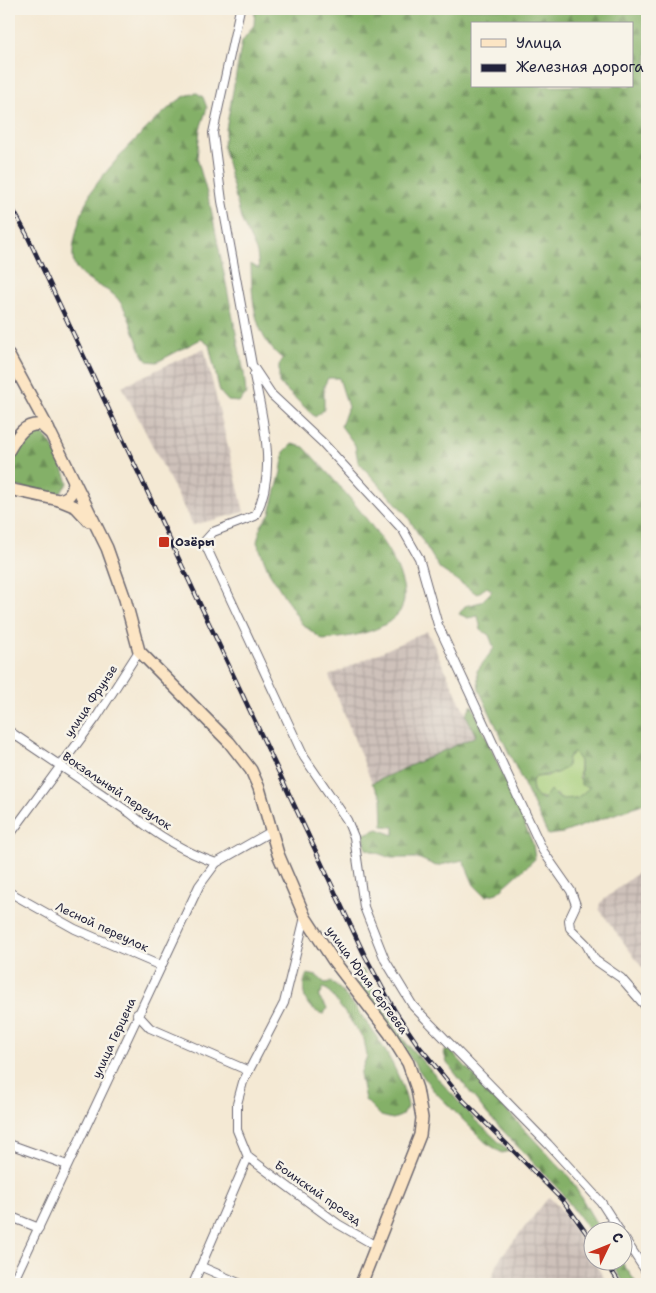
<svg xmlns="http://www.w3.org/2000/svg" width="656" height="1293" viewBox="0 0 656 1293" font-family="'Shantell Sans',sans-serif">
<defs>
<pattern id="industrial-grid" width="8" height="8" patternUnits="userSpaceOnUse" patternTransform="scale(1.25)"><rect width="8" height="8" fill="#cec1ba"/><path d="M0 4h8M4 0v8" fill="none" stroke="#b1a6a1"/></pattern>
<pattern id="forest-firs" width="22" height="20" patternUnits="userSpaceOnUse" patternTransform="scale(1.25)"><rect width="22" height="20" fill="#84b068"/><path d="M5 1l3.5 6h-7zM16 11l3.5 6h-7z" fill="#6c8f57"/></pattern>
</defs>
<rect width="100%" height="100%" fill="#f7f3e8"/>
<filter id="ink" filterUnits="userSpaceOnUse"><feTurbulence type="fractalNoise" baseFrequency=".02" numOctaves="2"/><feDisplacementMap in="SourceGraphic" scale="10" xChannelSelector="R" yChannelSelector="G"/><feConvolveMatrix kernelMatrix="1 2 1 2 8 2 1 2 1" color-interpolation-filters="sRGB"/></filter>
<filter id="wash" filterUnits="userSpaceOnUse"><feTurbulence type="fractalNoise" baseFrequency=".0096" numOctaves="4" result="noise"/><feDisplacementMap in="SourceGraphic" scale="20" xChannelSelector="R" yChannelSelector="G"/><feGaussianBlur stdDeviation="1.12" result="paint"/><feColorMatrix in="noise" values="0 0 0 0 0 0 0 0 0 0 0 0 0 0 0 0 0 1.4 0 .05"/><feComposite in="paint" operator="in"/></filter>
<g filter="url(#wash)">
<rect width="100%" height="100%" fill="#f4e9d4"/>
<g fill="url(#industrial-grid)">
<polygon points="204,348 244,512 193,525 122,386"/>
<polygon points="427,631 476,736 372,783 329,676"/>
<polygon points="647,865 647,974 599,909 600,903"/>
<polygon points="549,1197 559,1207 608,1284 489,1284 500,1258"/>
</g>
<path fill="#a5cd78" stroke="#64785a" d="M574,752L580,761L579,778L591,787L577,798L560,799L557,794C540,801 533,801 532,781L536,777L548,776Z"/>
<g fill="url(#forest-firs)" stroke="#536952" fill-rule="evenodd">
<path d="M255,9H647V799L642,804L563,833L548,835L479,690L477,671L494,648L489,635L481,630L478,616L468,618L459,614L465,606L481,602L492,591L487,587L477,594L440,569L406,514L358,462L355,445L341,426L348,407L339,378H328L324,386V410L315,417L279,383V365L283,359C253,336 252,300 251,264L259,269L257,253L241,219L223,146L242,41L254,25ZM472,24H632V86H472ZM574,752L580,761L581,785L590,787L577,798L560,799L550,790L543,800C533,797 532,790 532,780L536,777L557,773L567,767L568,757Z"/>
<path d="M197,93L203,97L207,108L200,129L197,158L210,204L244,373L246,394L239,402L228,401L220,392L209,345L201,339L157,362L147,361C134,342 133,318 118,299C106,285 81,283 74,264C69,248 82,209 90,194C103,171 159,113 182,98C186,95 192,94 197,93Z"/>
<path d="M35,430C52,435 63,467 68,483L60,493L54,494L9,485C9,459 8,441 35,430Z"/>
<path d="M292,444L304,447C328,474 432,578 397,615C379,634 347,637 323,640L302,624L269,572L257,542L261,526L270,513L281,472L284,452Z"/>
<polygon points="472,705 533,844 535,859 497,893 485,896 474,885 463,860 436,866 418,858 391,858 366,849 364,834 378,829 394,835 394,827 383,826 382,797 372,783 476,736 466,715"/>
<polygon points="360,970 363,970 387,1014 407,1044 475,1120 509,1151 502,1153 485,1142 433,1090 357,983"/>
<path d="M307,974L317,976L325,983L330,982L336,985C365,1017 399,1063 408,1106L401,1116L393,1119L381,1116L365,1100L360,1074L367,1056L364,1039L328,990L323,988L319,998L327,1008L324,1014C305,1011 299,990 307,974Z"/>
<polygon points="450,1050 570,1178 600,1230 594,1230 593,1236 561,1192 488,1115 447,1063 444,1053 445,1051"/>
<polygon points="610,1261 621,1261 637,1284 625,1284"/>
</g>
</g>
<g filter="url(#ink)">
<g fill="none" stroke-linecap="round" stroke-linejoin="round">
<defs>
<g id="street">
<polyline points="240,9 213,133 222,201 252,365 272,395 322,442 403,530 419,558 438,625 543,851 571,891 576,905 569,920 570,928 586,944 595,960 621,978 647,1008"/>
<path d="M254,375C263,421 278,472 255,516L213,532L204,542L304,757L347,820L354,837L364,907L385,960L413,1006L548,1144L601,1202L619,1230"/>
<path d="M9,731L130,813C156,835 185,852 216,863"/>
<polyline points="9,836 96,718 139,651"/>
<polyline points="9,892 75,929 161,966"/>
<polyline points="137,1014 150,1028 249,1071"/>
<polyline points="9,1144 67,1165"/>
<polyline points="248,1157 338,1224 376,1246"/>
<polyline points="9,1216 39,1228"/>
<polyline points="624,1238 647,1273"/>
<polyline points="202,1267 241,1284"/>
<polyline points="12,1284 199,886 216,863 272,831"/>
<polyline points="193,1284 248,1157 237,1130 237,1104 243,1082 284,1003 305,917"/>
</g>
<g id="secondary">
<polyline points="9,356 49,430"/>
<path d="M9,450C17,436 24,423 41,425L51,434L107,548L125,599L139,651L229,742L251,770L259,788L278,854L305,917L333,960L390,1034L408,1063L417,1089L422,1118L420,1135L361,1284"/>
<path d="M9,489L59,500C69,498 73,493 74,482"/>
<polyline points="59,500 76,507 89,521"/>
</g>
</defs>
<use href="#street" stroke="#6c6871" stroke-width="10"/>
<use href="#secondary" stroke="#6c6871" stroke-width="14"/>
<use href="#street" stroke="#fff" stroke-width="8"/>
<use href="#secondary" stroke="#fce5c4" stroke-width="11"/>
<defs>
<g id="rail">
<polyline points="9,202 27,235 364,954 395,1011 418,1045 463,1100 564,1202 594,1244"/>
<polyline points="605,1260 620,1284"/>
</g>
</defs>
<use href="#rail" stroke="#22223b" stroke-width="4.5"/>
<use href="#rail" stroke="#f7f3e8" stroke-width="2.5" stroke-dasharray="8" stroke-linecap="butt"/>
</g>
</g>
<rect fill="#c8321e" stroke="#f7f3e8" stroke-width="2" x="158" y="536" width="12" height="12" rx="2.5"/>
<g text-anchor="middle" stroke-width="5" stroke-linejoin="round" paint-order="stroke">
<g font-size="12" font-weight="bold" fill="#22223b" stroke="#f7f3e8" text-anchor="start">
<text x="175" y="546">Озёры</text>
</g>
<g font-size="12" fill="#22223b" stroke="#f7f3e8">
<text transform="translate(91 701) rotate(-56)" y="4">улица Фрунзе</text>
<text transform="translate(117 791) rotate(34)" y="4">Вокзальный переулок</text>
<text transform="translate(102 927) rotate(25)" y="4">Лесной переулок</text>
<text transform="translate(367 980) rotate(54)" y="4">улица Юрия Сергеева</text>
<text transform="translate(114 1038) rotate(-65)" y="4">улица Герцена</text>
<text transform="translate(318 1193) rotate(35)" y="4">Боинский проезд</text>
</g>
</g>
<rect width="656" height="1293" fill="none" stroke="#f7f3e8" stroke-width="30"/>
<rect x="471" y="22" width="162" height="65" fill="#f7f3e8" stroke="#a29fa3"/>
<rect x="481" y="39" width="25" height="8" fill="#fce5c4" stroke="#a29fa3"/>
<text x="516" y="48" font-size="15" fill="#22223b">Улица</text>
<rect x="481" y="64" width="25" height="8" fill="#22223b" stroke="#a29fa3"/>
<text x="516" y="72" font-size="15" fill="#22223b">Железная дорога</text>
<g transform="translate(608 1246) rotate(47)"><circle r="24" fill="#f7f3e8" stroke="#a29fa3"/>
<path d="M0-4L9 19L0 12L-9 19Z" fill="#c8321e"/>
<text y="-8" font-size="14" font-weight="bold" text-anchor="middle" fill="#22223b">С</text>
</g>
</svg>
